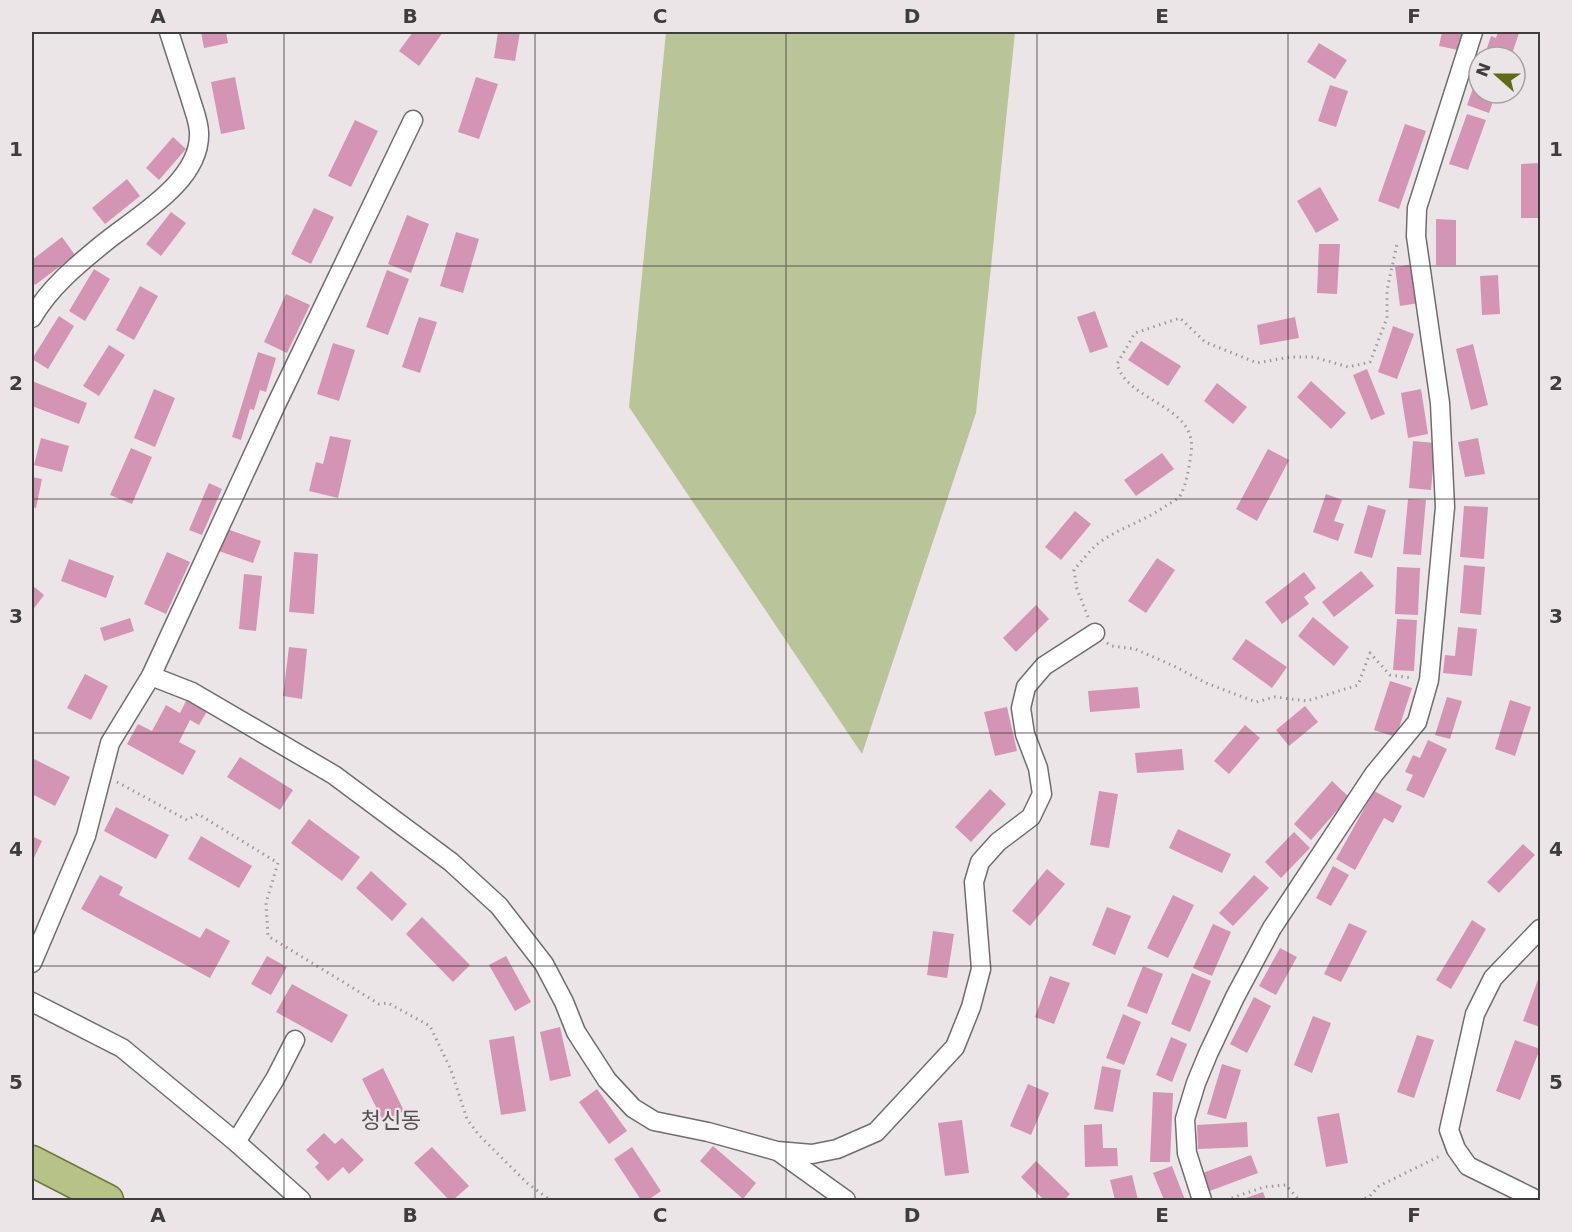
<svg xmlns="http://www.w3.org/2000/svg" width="1572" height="1232" viewBox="0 0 1572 1232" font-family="'DejaVu Sans','Noto Sans KR',sans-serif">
<rect width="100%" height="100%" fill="#ece5e8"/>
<polygon fill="#b9c599" points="666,32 1015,32 976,413 862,754 629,407"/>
<g fill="#d395b3">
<polygon points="201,32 226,32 228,43 204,48"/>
<polygon points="413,32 443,32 419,66 399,51"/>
<polygon points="498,32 520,32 515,61 494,58"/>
<polygon points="1442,32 1463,32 1458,50 1439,46"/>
<polygon points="1498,32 1519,33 1511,57 1484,57 1491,36 1496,38"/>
<polygon points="1319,43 1347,60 1335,79 1307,62"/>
<polygon points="1479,72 1479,93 1496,93 1489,113 1467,105"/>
<polygon points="235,77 245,129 221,134 211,82"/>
<polygon points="476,77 498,84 479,139 458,132"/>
<polygon points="1330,85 1348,91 1336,127 1318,121"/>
<polygon points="1467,114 1486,120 1468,170 1449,164"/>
<polygon points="355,120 378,131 351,187 328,176"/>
<polygon points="1405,124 1426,131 1399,209 1378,201"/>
<polygon points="173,137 186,149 159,180 146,168"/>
<polygon points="1540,163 1540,218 1521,218 1521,164"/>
<polygon points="127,179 140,196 105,224 92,208"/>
<polygon points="1320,187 1339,220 1316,233 1297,201"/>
<polygon points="314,208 334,217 311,264 291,254"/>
<polygon points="171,212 186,223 161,256 146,244"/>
<polygon points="407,215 429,224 411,273 388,264"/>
<polygon points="1436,219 1456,220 1456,265 1436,265"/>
<polygon points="456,232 479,239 463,293 440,286"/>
<polygon points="62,237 75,255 35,285 32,280 32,260"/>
<polygon points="1319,244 1340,244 1337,294 1317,293"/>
<polygon points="1414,264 1419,303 1400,306 1395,267"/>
<polygon points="94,269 110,279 85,321 69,311"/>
<polygon points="387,270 409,279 388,335 366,327"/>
<polygon points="1498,275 1500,314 1482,315 1480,276"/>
<polygon points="140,286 158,296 134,340 116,330"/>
<polygon points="286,294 310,305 287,353 264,342"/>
<polygon points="1095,311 1108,347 1090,353 1077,317"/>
<polygon points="59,316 74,326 48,369 32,359"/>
<polygon points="419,317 437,322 420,373 402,367"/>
<polygon points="1295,317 1299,338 1260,345 1257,325"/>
<polygon points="1393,326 1414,334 1397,379 1378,372"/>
<polygon points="1141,341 1181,366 1168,386 1128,360"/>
<polygon points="333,343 355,350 339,401 317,394"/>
<polygon points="1473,344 1488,405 1471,410 1456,349"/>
<polygon points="109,345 125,355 99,396 83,386"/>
<polygon points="258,352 276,358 266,392 260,390 254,410 250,409 241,440 232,437"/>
<polygon points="1367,369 1385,414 1371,420 1353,375"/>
<polygon points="32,381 87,403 79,424 32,406"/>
<polygon points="1311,381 1346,413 1331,429 1297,397"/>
<polygon points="1217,383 1247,407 1233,424 1204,401"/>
<polygon points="154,389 175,398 155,447 134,438"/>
<polygon points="1421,389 1428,434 1408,438 1401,393"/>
<polygon points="330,436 351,440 338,498 309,491 316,462 323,464"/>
<polygon points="41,438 69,446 62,472 34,465"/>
<polygon points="1478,438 1485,474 1465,477 1458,442"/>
<polygon points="1413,441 1435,443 1431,490 1409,488"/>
<polygon points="131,448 152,457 132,504 110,495"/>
<polygon points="1268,449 1289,460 1257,521 1236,509"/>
<polygon points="1162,453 1174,469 1136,496 1124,480"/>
<polygon points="32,477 42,479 36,508 32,507"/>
<polygon points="209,483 222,489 202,535 189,530"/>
<polygon points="1326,494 1342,500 1334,521 1344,524 1338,541 1313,532"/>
<polygon points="1408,499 1426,500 1421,555 1403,554"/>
<polygon points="1368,505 1386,510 1372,558 1354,553"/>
<polygon points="1464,506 1488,507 1484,559 1460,557"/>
<polygon points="1075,511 1091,524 1061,560 1045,547"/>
<polygon points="224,528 261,541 253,563 216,550"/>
<polygon points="167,552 190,562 166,614 144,604"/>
<polygon points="294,552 318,554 314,614 289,612"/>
<polygon points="1157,558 1175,570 1146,613 1128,601"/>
<polygon points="69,559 114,576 106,598 61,581"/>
<polygon points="1464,565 1485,567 1481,615 1460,613"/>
<polygon points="1397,567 1420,568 1418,615 1395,614"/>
<polygon points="1361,571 1374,586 1334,617 1322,602"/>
<polygon points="1304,572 1316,588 1304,597 1309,604 1282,624 1265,602"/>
<polygon points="244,574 262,576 256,631 239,629"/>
<polygon points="32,585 44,595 32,611"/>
<polygon points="1036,605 1049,619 1016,652 1003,638"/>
<polygon points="1313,617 1349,647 1334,666 1298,636"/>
<polygon points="130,618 134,631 104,641 100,628"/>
<polygon points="1397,619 1417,620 1414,671 1393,670"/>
<polygon points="1458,627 1477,629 1472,676 1443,673 1445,655 1455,656"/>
<polygon points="1246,639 1287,667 1272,688 1232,659"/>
<polygon points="289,647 307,649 302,699 283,696"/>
<polygon points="85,674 108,686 91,720 67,708"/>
<polygon points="1390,681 1412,688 1396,737 1374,730"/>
<polygon points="1138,687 1140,708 1090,712 1088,691"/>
<polygon points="188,697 209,708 199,725 190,720 179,742 196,751 183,775 127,744 138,724 152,731 166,705 180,713"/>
<polygon points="1447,697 1462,701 1450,739 1435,735"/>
<polygon points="1510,700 1531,707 1515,756 1495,749"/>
<polygon points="1305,706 1318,722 1289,746 1276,730"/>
<polygon points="1007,707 1017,751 995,756 984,712"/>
<polygon points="1245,725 1260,738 1229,774 1214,761"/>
<polygon points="1428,740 1447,749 1424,798 1406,790 1413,775 1405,772 1413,755 1420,758"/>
<polygon points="1182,749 1184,770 1137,773 1135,753"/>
<polygon points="240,757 293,790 280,810 227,777"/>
<polygon points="32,758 70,777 55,806 32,794"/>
<polygon points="1332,781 1349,797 1311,840 1294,824"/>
<polygon points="990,789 1006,804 971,842 955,827"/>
<polygon points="1099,791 1118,794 1109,848 1090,845"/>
<polygon points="1374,791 1402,806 1393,823 1384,818 1355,870 1336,859"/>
<polygon points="116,807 169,835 156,859 104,831"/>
<polygon points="309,819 360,857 342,881 291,843"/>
<polygon points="1178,829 1231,854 1222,873 1169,848"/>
<polygon points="1294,832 1310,848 1281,878 1265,862"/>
<polygon points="32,836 42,841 32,862"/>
<polygon points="201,836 252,866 239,888 188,859"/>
<polygon points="1523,844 1535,855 1499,893 1487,882"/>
<polygon points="1333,866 1349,875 1331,906 1316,898"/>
<polygon points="1047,869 1065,884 1030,926 1012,911"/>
<polygon points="371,871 407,904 392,921 356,888"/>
<polygon points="100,875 123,887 119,895 200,938 206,928 230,941 210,978 81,909"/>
<polygon points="1254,875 1269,888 1233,926 1219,913"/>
<polygon points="1173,895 1194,905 1168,958 1147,948"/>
<polygon points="1107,907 1131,916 1115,955 1092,945"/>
<polygon points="422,917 470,965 453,982 406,934"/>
<polygon points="1472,920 1486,929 1451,989 1436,980"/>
<polygon points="1349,923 1367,931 1341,982 1324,974"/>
<polygon points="1213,924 1231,932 1212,976 1193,968"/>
<polygon points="933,931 954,934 947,978 927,975"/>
<polygon points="1280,948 1297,957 1276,995 1259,986"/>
<polygon points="267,956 287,967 271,995 251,984"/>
<polygon points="506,956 531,1002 515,1011 489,965"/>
<polygon points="1143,966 1163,974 1147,1014 1127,1006"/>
<polygon points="1192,973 1211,981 1190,1032 1171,1024"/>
<polygon points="1540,974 1540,1027 1523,1021"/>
<polygon points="1050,976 1070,983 1054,1024 1035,1017"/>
<polygon points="292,984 348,1015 332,1043 276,1012"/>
<polygon points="1254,997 1271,1006 1247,1053 1230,1044"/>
<polygon points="1123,1014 1141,1022 1124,1065 1106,1058"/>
<polygon points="1313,1016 1331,1023 1312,1073 1294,1065"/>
<polygon points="560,1027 571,1076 550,1081 540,1032"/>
<polygon points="1417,1035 1434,1040 1414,1098 1397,1092"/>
<polygon points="514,1036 526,1111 501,1115 489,1040"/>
<polygon points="1171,1037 1187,1044 1172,1082 1156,1075"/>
<polygon points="1515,1040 1540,1049 1520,1100 1496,1091"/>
<polygon points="1222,1064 1241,1070 1226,1119 1207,1114"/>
<polygon points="1102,1066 1121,1070 1113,1112 1094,1109"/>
<polygon points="383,1068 404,1111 383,1121 362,1079"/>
<polygon points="1028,1084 1049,1093 1031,1135 1010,1126"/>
<polygon points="597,1089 627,1131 609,1144 579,1102"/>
<polygon points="1153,1092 1173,1093 1170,1162 1150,1162"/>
<polygon points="1339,1113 1348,1163 1326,1167 1317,1117"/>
<polygon points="962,1120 969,1173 945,1176 938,1123"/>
<polygon points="1247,1122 1248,1147 1198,1149 1197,1125"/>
<polygon points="1102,1124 1103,1148 1117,1148 1118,1166 1085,1167 1084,1125"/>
<polygon points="324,1133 335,1144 342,1138 364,1160 349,1174 343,1167 328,1181 315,1167 319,1163 306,1150"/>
<polygon points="713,1146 756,1183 743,1199 700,1161"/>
<polygon points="432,1147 469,1186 453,1200 449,1200 414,1163"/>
<polygon points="632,1147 661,1191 648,1200 641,1200 614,1159"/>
<polygon points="1251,1155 1258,1173 1207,1192 1200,1174"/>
<polygon points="1036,1161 1070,1194 1064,1200 1044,1200 1021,1177"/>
<polygon points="1172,1166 1185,1200 1164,1200 1153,1173"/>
<polygon points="1132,1175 1138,1200 1115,1200 1110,1180"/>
<polygon points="1263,1192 1266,1200 1240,1200"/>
</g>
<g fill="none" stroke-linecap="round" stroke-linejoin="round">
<defs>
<g id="minor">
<path d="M32,318C49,288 77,265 104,243C136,217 201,181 199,133C199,121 193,108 190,97C183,75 176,54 169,32"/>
<polyline points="151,676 192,692 334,775 451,862 499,906 544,964 564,1002 576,1032 607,1080 633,1108 654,1121 708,1132 777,1151 812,1154 837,1149 876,1132 955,1047 971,1007 981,969 974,882 980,862 998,842 1031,817 1042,794 1038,768 1025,734 1021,708 1026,687 1044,666 1095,633"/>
<polyline points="32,963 86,836 110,743 151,676 275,407 413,120"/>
<polyline points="32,1002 122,1048 236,1142 301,1200"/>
<polyline points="236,1142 275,1079 295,1040"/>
<polyline points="779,1152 846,1200"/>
<polyline points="1202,1200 1187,1153 1185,1119 1196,1083 1208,1054 1235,997 1272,928 1374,774 1417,722 1429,680 1445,507 1440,403 1416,236 1417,208 1473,32"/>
<polyline points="1537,1200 1468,1166 1456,1149 1449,1130 1475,1014 1493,978 1540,929"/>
</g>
<polyline id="primary" points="32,1161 108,1200"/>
</defs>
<use href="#minor" stroke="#716c6e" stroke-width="21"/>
<use href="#primary" stroke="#6c7939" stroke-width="33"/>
<g stroke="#9e999b" stroke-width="3" stroke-dasharray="1.5 4.5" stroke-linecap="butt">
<path d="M1088,617L1077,589L1074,570C1081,562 1088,553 1095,546C1113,530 1146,521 1167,505C1172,502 1179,499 1181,494C1187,482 1189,467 1191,454C1199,405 1128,403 1117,364L1135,333L1180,318L1205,342L1257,363L1290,357H1314L1348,367L1370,362L1387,318V290L1397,244L1400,243"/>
<polyline points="1107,643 1112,646 1135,649 1174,666 1206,683 1256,702 1275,697 1307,701 1358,685 1370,653 1390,675 1412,678"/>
<polyline points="117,782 187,820 198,814 278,863 266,903 268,936 379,1004 388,1003 430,1026 451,1070 467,1119 478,1134 527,1183 550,1200"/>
<polyline points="1226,1200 1264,1187 1286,1185 1299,1200"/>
<polyline points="1359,1200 1369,1197 1379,1186 1440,1156"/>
</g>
<use href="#minor" stroke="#fff" stroke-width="18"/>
<use href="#primary" stroke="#b6c287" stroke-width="30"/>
</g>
<path fill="none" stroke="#3f3c3d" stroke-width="1.5" stroke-opacity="0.55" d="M284,32V1200M535,32V1200M786,32V1200M1037,32V1200M1288,32V1200M32,266H1540M32,499H1540M32,733H1540M32,966H1540"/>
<g text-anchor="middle" stroke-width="4.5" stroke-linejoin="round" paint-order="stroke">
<g font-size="22" fill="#544f51" stroke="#ece5e8">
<text x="391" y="1128">청신동</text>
</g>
</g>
<rect width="1572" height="1232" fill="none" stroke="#ece5e8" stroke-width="66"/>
<g transform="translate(1497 75) rotate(291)"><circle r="28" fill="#ece5e8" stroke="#a7a1a4" stroke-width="1.5"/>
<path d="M0-4.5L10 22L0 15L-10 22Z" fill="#5c6c17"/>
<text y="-9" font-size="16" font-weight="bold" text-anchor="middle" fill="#3f3c3d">N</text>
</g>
<rect x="33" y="33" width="1506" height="1166" fill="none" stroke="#3f3c3d" stroke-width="2"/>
<g font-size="20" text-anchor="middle" font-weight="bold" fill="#3f3c3d">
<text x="158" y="23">A</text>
<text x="410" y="23">B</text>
<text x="660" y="23">C</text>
<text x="912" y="23">D</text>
<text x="1162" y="23">E</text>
<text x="1414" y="23">F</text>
<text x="16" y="156">1</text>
<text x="1556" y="156">1</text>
<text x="16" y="390">2</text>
<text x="1556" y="390">2</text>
<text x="16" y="623">3</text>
<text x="1556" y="623">3</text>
<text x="16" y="856">4</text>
<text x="1556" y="856">4</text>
<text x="16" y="1089">5</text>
<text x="1556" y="1089">5</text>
<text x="158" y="1222">A</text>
<text x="410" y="1222">B</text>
<text x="660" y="1222">C</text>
<text x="912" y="1222">D</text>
<text x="1162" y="1222">E</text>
<text x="1414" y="1222">F</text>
</g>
</svg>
